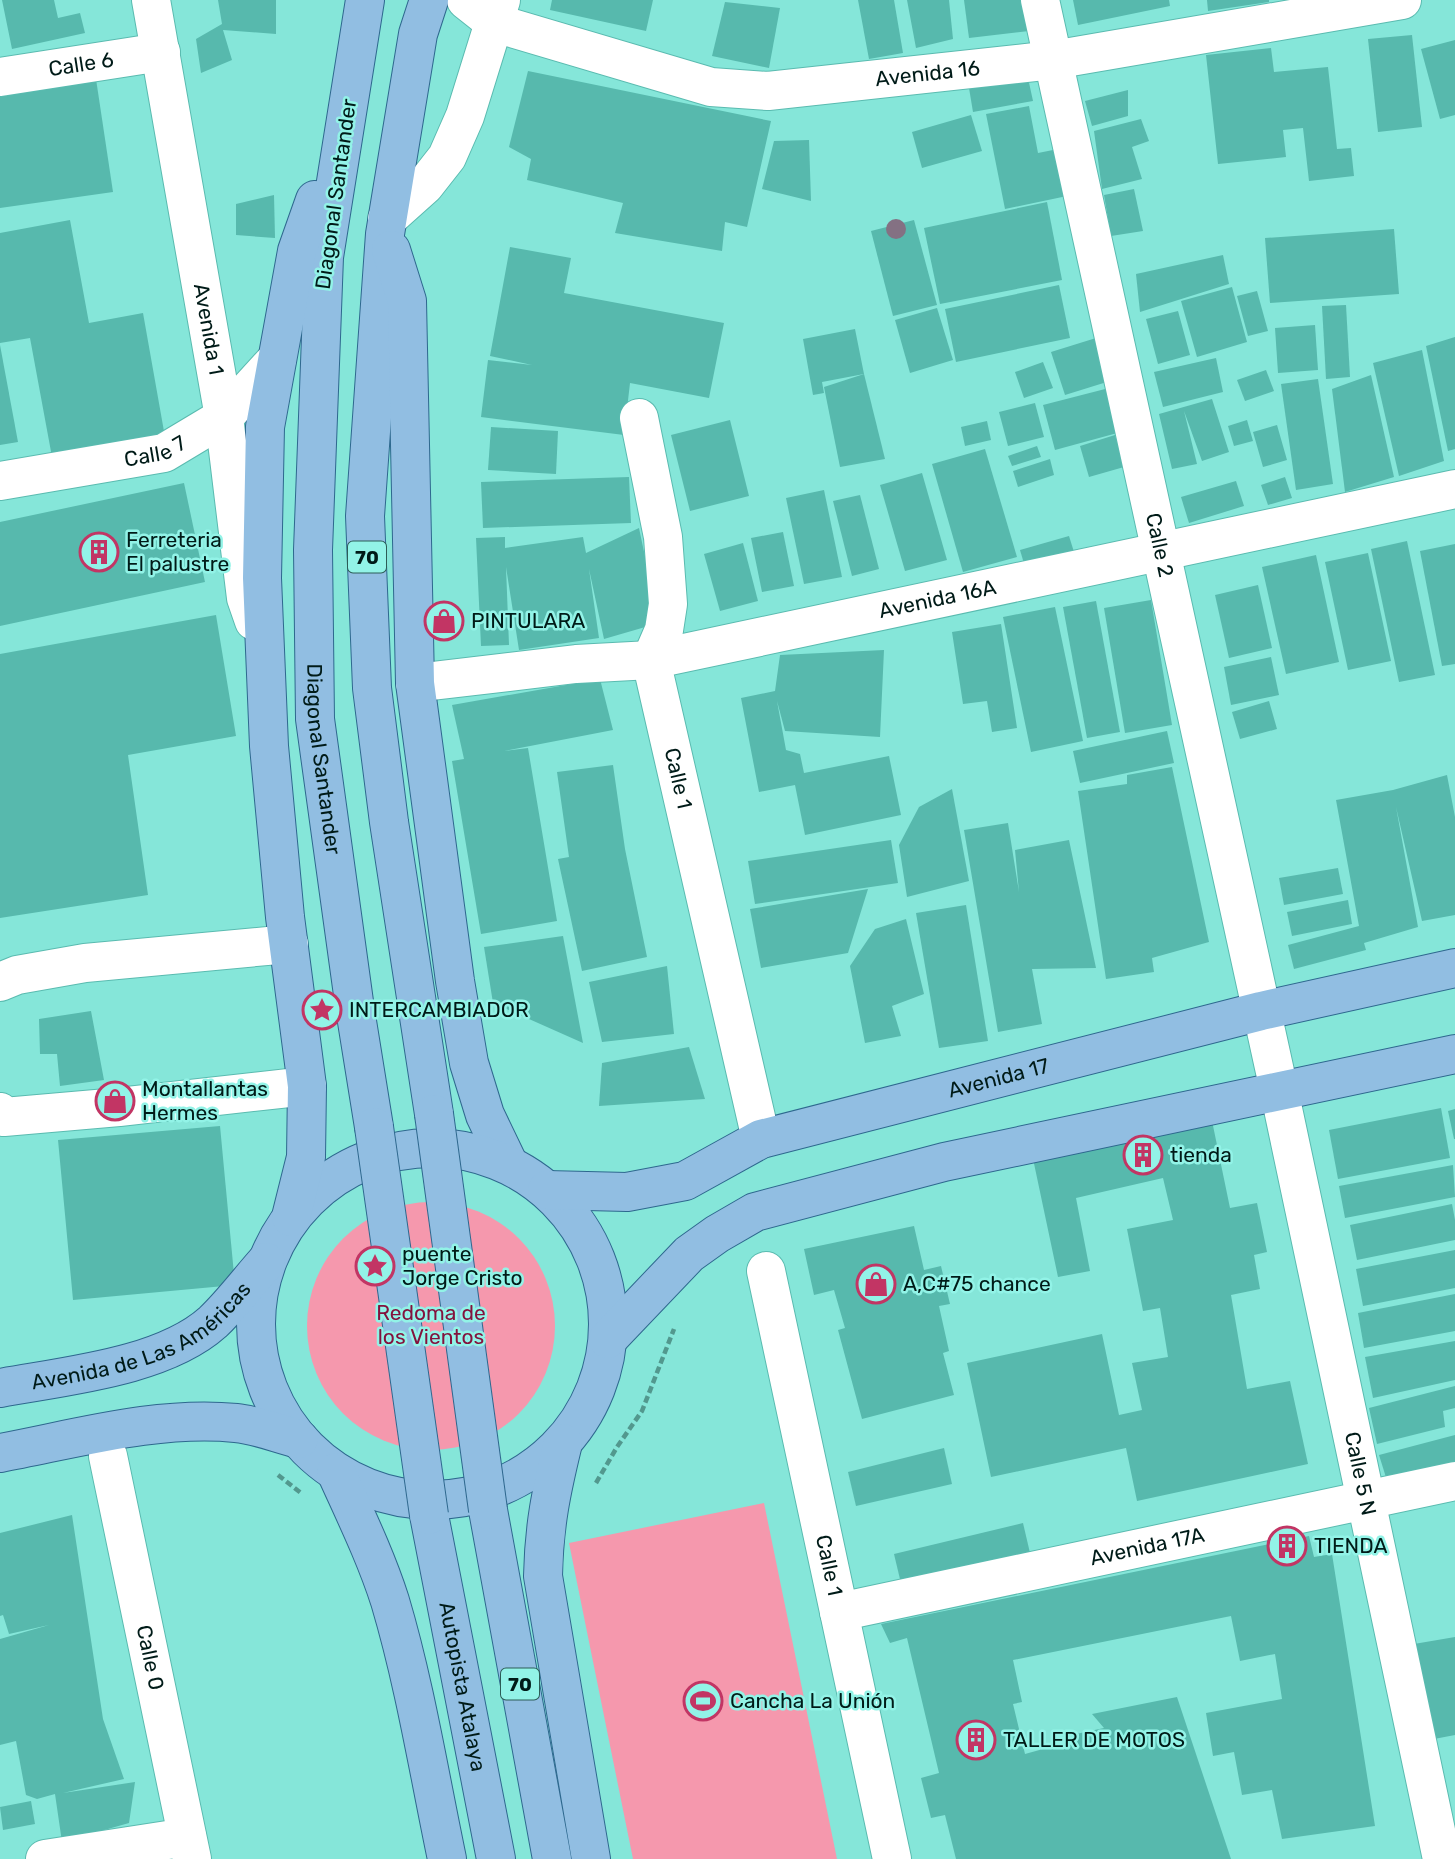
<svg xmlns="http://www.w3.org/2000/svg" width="1455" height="1859" viewBox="0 0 1455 1859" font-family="Rubik,sans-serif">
<rect width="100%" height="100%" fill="#85e6d9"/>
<g fill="#f598ad">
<circle cx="431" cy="1326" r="124"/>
<polygon points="764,1503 837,1859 633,1859 569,1543"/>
</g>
<g fill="#57b9ad">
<polygon points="2,0 54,0 58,18 80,13 85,33 12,49"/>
<polygon points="218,0 276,0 276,34 223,30 232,60 201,73 196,39 222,24"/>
<polygon points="552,0 653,0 646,31 550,10"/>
<polygon points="858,0 894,0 903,53 869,59"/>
<polygon points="907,0 949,0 953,39 916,48"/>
<polygon points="964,0 1025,0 1029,31 969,38"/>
<polygon points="1073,0 1169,0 1170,6 1078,25"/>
<polygon points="1207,0 1269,0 1269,2 1208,11"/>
<polygon points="725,2 780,8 769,68 712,56"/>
<polygon points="1412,35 1422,127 1378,132 1368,39"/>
<polygon points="1455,40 1455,115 1440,119 1421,49"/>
<polygon points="1271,48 1274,72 1328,67 1337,149 1351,148 1354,176 1309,181 1303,128 1283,130 1286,157 1218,164 1206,55"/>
<polygon points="528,71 771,121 747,227 725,222 722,251 615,233 623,203 527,180 531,159 509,147"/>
<polygon points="1028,78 1033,101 973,112 969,88"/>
<polygon points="96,79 113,192 0,208 0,93"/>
<polygon points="1128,90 1128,116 1092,126 1085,101"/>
<polygon points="1029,106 1038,153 1058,149 1067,196 1005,209 986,114"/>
<polygon points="971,115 982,151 922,168 912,132"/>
<polygon points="1141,119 1149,141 1132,147 1142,179 1102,189 1094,131"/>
<polygon points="809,140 811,201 762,189 774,141"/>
<polygon points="1134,189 1143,231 1111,236 1104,195"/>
<polygon points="274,195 275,238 236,235 236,204"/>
<polygon points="1047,202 1062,280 940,304 924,228"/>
<polygon points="70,220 89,323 143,313 165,437 52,457 30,338 0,343 0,233"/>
<polygon points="914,220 937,305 893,316 871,231"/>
<polygon points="1394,229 1399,294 1270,303 1265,238"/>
<polygon points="510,247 571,258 564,293 724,323 709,398 630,383 624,435 481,417 488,360 532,365 490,356"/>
<polygon points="1223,255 1229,284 1140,312 1136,274"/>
<polygon points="1059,285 1070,338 956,362 945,309"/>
<polygon points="1232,287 1247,342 1197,357 1181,301"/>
<polygon points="1257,291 1268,331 1248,336 1237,296"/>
<polygon points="1346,305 1350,377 1326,379 1322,306"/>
<polygon points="937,308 953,360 910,373 895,320"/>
<polygon points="1178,311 1190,355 1158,364 1146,319"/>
<polygon points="1315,325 1318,370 1278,373 1275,328"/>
<polygon points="855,329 864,374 822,382 824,393 813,395 803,339"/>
<polygon points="1455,337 1455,449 1448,451 1426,346"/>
<polygon points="1096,338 1110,381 1065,395 1051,352"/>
<polygon points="0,345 18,442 0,445"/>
<polygon points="1422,350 1444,461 1399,476 1373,363"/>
<polygon points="1216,358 1223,392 1163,407 1154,372"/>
<polygon points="1043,362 1053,388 1024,398 1015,372"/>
<polygon points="1266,370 1274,391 1245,401 1237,380"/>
<polygon points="864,374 885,459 840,467 824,387"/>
<polygon points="1371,375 1394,477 1345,492 1332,389"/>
<polygon points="1318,379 1333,484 1296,490 1281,384"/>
<polygon points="1109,388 1121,432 1055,450 1043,405"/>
<polygon points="1212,399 1229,452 1202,461 1184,411 1197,464 1172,469 1159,414"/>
<polygon points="1035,403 1044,437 1008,446 999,412"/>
<polygon points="730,420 749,496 690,511 671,435"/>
<polygon points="1247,420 1253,441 1234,446 1228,426"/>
<polygon points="987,421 991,440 965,446 961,427"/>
<polygon points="1277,425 1287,460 1263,467 1253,432"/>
<polygon points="491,427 558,431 556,474 488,470"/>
<polygon points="1115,435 1124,467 1089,477 1080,446"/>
<polygon points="1037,446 1041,457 1012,466 1008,456"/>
<polygon points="985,449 1017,557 963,572 932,464"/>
<polygon points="1050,459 1054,475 1018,487 1013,471"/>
<polygon points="922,473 947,560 905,571 880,485"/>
<polygon points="629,477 631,523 483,528 481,482"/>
<polygon points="1285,477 1292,498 1268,505 1261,485"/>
<polygon points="1236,481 1244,506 1189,523 1181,497"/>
<polygon points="184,483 205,582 0,626 0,522"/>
<polygon points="824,490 842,577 804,584 786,498"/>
<polygon points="860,495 879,569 852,576 833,501"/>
<polygon points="639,528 659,623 604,639 589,569 599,638 519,650 506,567 509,645 481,646 476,538 505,537 505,548 583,537 586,553"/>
<polygon points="783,532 794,586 762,592 751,538"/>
<polygon points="1069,536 1074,552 1025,567 1020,550"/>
<polygon points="1407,541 1435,675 1399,682 1371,549"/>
<polygon points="743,543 758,601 720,611 704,554"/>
<polygon points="1455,544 1455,664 1442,666 1420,551"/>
<polygon points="1368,553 1391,661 1348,670 1325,562"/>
<polygon points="1316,555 1339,662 1286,674 1262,567"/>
<polygon points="1258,585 1272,648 1229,658 1215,595"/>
<polygon points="1151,600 1172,725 1125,733 1104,608"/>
<polygon points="1096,601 1120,732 1087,738 1063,607"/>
<polygon points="1055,607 1083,741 1031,752 1003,617"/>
<polygon points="216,615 236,736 128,755 148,895 0,918 0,654"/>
<polygon points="1001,624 1017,728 992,732 987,701 963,704 952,632"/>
<polygon points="884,650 880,737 785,731 777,701 786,750 800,754 804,773 889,756 901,815 805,835 795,785 759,792 741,698 775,691 780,655"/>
<polygon points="1271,657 1279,695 1231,705 1224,667"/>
<polygon points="600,679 613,730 504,751 528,748 557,921 481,934 452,761 464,759 452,705"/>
<polygon points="1269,701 1277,729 1240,739 1232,712"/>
<polygon points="1167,731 1174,763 1080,783 1073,751"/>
<polygon points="613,765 625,849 647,957 582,971 558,859 569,857 557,772"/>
<polygon points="1172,767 1209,942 1152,958 1154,972 1106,979 1078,791 1127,784 1127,775"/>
<polygon points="1447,775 1455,817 1455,915 1422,921 1396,807 1418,927 1364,943 1366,950 1294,969 1288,945 1359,926 1336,800 1393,790"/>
<polygon points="952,789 969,881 907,897 899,845 919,807"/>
<polygon points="1008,823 1019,892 1015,850 1069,840 1096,968 1032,969 1042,1024 998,1032 964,830"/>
<polygon points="891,840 898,883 755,904 748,861"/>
<polygon points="1338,868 1343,894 1284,905 1279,878"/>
<polygon points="868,889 848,953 761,968 750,909"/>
<polygon points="1348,900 1352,924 1292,936 1287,912"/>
<polygon points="966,905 988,1041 939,1048 916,913"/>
<polygon points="906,919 924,994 892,1006 901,1036 865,1043 850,966 875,929"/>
<polygon points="563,936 583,1043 493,1003 484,947"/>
<polygon points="667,966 674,1034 602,1042 589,982"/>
<polygon points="91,1011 104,1080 60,1086 57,1054 40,1054 39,1019"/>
<polygon points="689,1047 705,1099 599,1106 602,1063"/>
<polygon points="1441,1108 1450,1158 1338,1179 1329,1130"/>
<polygon points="1455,1109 1455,1139 1454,1139 1448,1111"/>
<polygon points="1211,1116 1230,1208 1257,1203 1267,1252 1254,1255 1260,1289 1231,1295 1247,1389 1290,1381 1308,1464 1137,1501 1126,1448 991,1477 967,1363 1102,1334 1119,1415 1142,1410 1132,1363 1168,1357 1160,1308 1143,1311 1127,1229 1173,1220 1163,1178 1076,1198 1090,1271 1058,1277 1032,1154"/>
<polygon points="220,1126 235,1285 73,1300 58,1140"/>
<polygon points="1453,1165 1455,1197 1345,1218 1339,1186"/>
<polygon points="1452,1204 1455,1220 1455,1240 1357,1260 1350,1225"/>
<polygon points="914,1226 924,1270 941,1266 950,1304 939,1306 949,1351 943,1353 954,1395 862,1419 838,1330 845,1328 834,1290 814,1295 804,1249"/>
<polygon points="1455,1250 1455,1288 1363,1306 1356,1269"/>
<polygon points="1455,1294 1455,1331 1364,1348 1358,1313"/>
<polygon points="1455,1341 1455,1380 1373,1398 1365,1357"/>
<polygon points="1455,1386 1455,1408 1443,1411 1445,1427 1377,1444 1369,1408"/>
<polygon points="1455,1435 1455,1470 1389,1487 1379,1455"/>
<polygon points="944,1448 952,1484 856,1506 848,1472"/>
<polygon points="72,1515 103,1719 124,1779 63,1793 135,1782 129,1823 62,1842 55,1794 37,1799 26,1795 16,1741 0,1745 0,1639 49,1625 9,1634 3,1615 0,1616 0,1533"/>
<polygon points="1023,1523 1030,1553 904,1596 894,1554"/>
<polygon points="1309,1536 1314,1557 1332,1554 1375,1826 1282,1839 1272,1790 1242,1795 1234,1752 1213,1756 1206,1713 1282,1699 1275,1654 1240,1661 1231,1616 1013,1660 1022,1702 1013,1704 1025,1754 1072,1741 1076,1734 1104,1728 1092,1714 1177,1697 1231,1859 956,1859 945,1815 931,1818 921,1778 939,1773 907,1638 890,1643 881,1624"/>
<polygon points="1455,1637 1455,1735 1434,1739 1414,1644"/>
<polygon points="31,1801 35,1824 3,1830 0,1807"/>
</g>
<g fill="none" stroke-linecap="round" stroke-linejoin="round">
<defs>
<g id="minor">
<path id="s1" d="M151,0L224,417L246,598L254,621"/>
<path id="s2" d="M466,0L495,23L711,87L768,91L1053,60L1402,0"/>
<path id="s3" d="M1040,0L1279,1090L1442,1859"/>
<path id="s4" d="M0,77L161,52"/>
<polyline points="387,219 425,185 447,157 465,116 501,0"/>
<path id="s5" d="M639,418L663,537L668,604L664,630L651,660L761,1139"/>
<path id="s6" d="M0,481L164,453L224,417L277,359"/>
<path id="s7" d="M415,683L576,664L651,660L1455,489"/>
<polyline points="0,982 17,975 85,963 289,944"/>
<polyline points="0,1112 4,1117 119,1107 307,1086"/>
<path id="s8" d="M766,1271L892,1859"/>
<path id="s9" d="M108,1456L192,1859"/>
<path id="s10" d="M839,1612L1455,1481"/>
<polyline points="45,1859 187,1837"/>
</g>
<g id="major">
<path id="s11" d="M365,0L324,257L313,550L315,719L355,1009L374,1127"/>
<polyline points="429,0 418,34 385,234 365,516 372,688 389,822 434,1114"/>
<polyline points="391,250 407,301 415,683 455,981 469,1063 485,1115 509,1165"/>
<circle cx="432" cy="1324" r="176"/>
<path id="s12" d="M547,1190L627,1192L685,1181L761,1139L1261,1011L1455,968"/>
<polyline points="291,1217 306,1157 307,1086 285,917 269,746 262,578 265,427 297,251 315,200"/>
<polyline points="608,1339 689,1254 717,1234 755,1212 944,1162 1455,1054"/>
<path id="s13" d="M0,1388C65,1376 163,1367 213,1322C232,1304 249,1281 266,1262"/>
<path d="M563,1443C551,1492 544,1526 543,1576L591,1859"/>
<path d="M0,1453C75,1439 159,1415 236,1423C257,1425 279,1434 299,1439"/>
<path d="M336,1472C355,1514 376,1557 390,1601C415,1685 429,1773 447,1859"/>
<polyline points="488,1510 552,1859"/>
<path id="s14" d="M429,1515L496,1859"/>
</g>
</defs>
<use href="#minor" stroke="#5abbb0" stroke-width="40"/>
<use href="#major" stroke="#2e688e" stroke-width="40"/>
<g stroke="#52988e" stroke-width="4.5" stroke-dasharray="7 3.5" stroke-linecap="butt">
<polyline points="278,1475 301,1493"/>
<polyline points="596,1483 617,1447 642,1411 674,1329"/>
</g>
<use href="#minor" stroke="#fff" stroke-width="38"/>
<use href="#major" stroke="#91bee2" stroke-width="38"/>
<defs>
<g id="major-bridge">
<polyline points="434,1114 488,1510"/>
<polyline points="374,1127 429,1515"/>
</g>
</defs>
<use href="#major-bridge" stroke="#2e688e" stroke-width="40" stroke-linecap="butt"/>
<use href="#major-bridge" stroke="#91bee2" stroke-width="38"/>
</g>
<circle fill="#847183" cx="896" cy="229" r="10"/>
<defs>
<symbol id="building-ring" viewBox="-11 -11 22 22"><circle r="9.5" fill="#92f3e7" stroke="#c23564" stroke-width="1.5"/><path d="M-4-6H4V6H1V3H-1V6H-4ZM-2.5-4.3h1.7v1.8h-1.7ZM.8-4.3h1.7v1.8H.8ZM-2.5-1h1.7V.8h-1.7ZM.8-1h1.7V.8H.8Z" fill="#c23564"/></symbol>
<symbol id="shop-ring" viewBox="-11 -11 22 22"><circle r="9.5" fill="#92f3e7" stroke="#c23564" stroke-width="1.5"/><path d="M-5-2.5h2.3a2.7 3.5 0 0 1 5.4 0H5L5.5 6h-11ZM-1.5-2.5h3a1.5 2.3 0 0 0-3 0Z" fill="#c23564"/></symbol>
<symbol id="sight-ring" viewBox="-11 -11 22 22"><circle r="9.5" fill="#92f3e7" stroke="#c23564" stroke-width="1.5"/><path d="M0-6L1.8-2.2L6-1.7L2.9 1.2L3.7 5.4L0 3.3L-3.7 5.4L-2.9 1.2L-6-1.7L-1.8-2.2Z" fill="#c23564"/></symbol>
<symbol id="stadium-ring" viewBox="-11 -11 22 22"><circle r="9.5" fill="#92f3e7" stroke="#c23564" stroke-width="1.5"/><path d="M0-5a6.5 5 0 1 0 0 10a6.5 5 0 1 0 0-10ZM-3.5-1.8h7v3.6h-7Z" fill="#c23564"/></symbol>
</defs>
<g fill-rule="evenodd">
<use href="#building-ring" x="77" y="530" width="44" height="44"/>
<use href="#shop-ring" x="422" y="599" width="44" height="44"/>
<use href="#sight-ring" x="300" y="988" width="44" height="44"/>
<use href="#shop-ring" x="93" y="1079" width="44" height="44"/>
<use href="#building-ring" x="1121" y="1133" width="44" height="44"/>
<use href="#sight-ring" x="353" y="1244" width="44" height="44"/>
<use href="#shop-ring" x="854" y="1262" width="44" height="44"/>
<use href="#building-ring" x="1265" y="1524" width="44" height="44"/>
<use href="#stadium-ring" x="681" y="1679" width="44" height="44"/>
<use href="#building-ring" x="954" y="1718" width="44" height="44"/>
</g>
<g text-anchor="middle" stroke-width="5" stroke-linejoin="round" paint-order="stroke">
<g fill="#92f3e7" stroke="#2c5c56" stroke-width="2">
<rect x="348" y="541.5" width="38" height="31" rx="5"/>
<rect x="501" y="1668.5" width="38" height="31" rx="5"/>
</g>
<g font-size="19" font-weight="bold" fill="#001b18">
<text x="367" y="564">70</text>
<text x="520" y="1691">70</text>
</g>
<g font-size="21" fill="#001b18" stroke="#92f3e7">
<text dy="7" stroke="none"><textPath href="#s4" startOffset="82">Calle 6</textPath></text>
<text dy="7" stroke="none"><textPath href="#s2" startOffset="480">Avenida 16</textPath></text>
<text transform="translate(336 194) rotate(-82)" y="7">Diagonal Santander</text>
<text dy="7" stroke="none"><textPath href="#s1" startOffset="334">Avenida 1</textPath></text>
<text dy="7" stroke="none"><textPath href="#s6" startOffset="158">Calle 7</textPath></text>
<text dy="7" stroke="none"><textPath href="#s3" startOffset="558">Calle 2</textPath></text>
<text dy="7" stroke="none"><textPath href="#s7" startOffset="530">Avenida 16A</textPath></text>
<text dy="7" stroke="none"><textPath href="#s11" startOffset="763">Diagonal Santander</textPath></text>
<text dy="7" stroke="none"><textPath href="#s5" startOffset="369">Calle 1</textPath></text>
<text dy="7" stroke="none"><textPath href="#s12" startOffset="471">Avenida 17</textPath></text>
<text dy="7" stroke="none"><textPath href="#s13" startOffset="154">Avenida de Las Américas</textPath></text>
<text dy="7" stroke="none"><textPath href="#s3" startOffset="1508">Calle 5 N</textPath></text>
<text dy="7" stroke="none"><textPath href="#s10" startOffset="315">Avenida 17A</textPath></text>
<text dy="7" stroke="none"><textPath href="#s8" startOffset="301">Calle 1</textPath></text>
<text dy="7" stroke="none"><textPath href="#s9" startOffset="206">Calle 0</textPath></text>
<text dy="7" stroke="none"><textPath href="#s14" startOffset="175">Autopista Atalaya</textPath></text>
</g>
<g font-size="21" fill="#001b18" stroke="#92f3e7" text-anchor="start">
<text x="126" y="547">Ferreteria<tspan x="126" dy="24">El palustre</tspan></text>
<text x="471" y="628">PINTULARA</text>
<text x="349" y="1017">INTERCAMBIADOR</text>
<text x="142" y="1096">Montallantas<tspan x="142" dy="24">Hermes</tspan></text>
<text x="1170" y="1162">tienda</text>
<text x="402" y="1261">puente<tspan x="402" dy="24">Jorge Cristo</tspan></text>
<text x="903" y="1291">A,C#75 chance</text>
<text x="1314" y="1553">TIENDA</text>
<text x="730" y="1708">Cancha La Unión</text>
<text x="1003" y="1747">TALLER DE MOTOS</text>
</g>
<g font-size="21" fill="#83123d" stroke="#92f3e7">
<text x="431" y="1320">Redoma de<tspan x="431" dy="24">los Vientos</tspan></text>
</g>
</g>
</svg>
